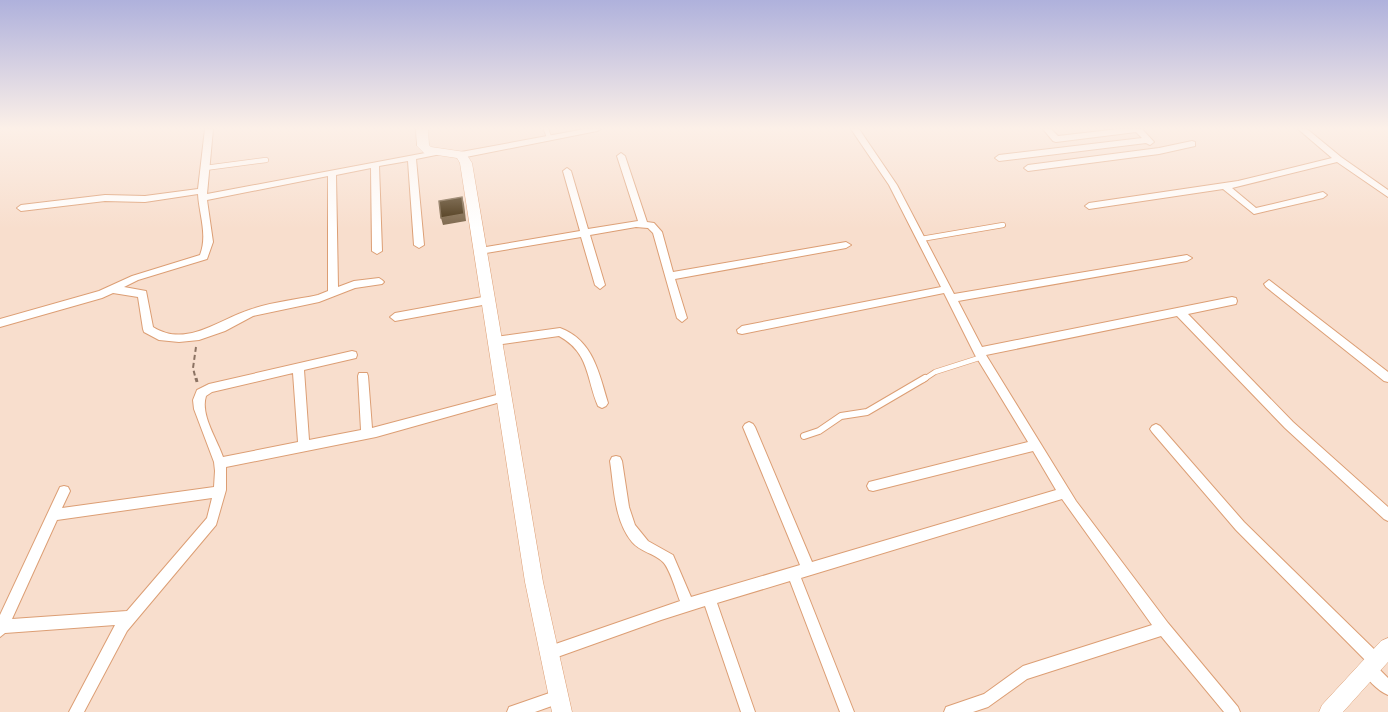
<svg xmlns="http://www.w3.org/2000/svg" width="1388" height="712" viewBox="0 0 1388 712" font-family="'Alegreya Sans',sans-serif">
<rect width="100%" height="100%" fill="#f8decd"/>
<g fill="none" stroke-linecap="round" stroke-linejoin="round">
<defs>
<g id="lane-far1">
<polyline points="546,129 549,137"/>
<polyline points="205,168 266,160"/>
<polyline points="921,239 1003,225"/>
<polyline points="923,380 935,372 982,357"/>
</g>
<polyline id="lane" points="804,436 819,431 841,416 867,412 925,378"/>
<g id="street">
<path d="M205,129H213L207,194L441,150V154L416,159L424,245L419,248L414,245L408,161L379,166L382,251L377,254L372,251L371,168L336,175L338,287L354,281L379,278L382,280L384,282L382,284L355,288L319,302L253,316L225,331L199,340L179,342L159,340L144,332L143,329L138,297L113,293L102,298L0,327V319L99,291L132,276L200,255C208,235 199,214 198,194L145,202L105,201L21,211L17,208L21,205L105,195L145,196L198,189ZM328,176V291L318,295C295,300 271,302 249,310C218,320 186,348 153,327L146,291L124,287L138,280L207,259L213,242L207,200Z"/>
<polygon points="585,129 601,129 597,131 461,158 457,155 461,152"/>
<path d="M851,129H859L897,185L954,294L1187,255L1192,258L1187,261L958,301L982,347L1232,297L1236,298L1237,301L1236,304L1188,314L1293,422L1388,507V521L1384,519L1285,428L1177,316L986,355L1076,501L1168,623L1238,707L1240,712H1224L1161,636L1027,679L988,707L973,712H944L946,707L984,694L1023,666L1152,625L1062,499L801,578L854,712H840L790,581L717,603L755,712H741L705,606L661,620L549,660L544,658L542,653L544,648L680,601C676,591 670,569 663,562C654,553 640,552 632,542C614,520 614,487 610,461L612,457L616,456L620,457L622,461L629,507L635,525L648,541L673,555L691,597L800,565L743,427L745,424L749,422L753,424L755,427L812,562L1056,490L1033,451L873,491L869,490L867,486L869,482L873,481L1028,442L975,355L944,293L742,334L738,333L737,330L742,326L941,287L889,185Z"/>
<polygon points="1043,129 1051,129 1058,136 1119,129 1142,129 1154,142 1150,145 1146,143 999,161 995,158 999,155 1142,138 1136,132 1056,142 1053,141"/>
<polygon points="1298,129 1307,129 1341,157 1388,190 1388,197 1337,162 1232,188 1256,208 1323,192 1327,195 1323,198 1254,214 1223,189 1089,209 1085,206 1089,203 1238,181 1332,158"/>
<polygon points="1192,141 1195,142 1195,146 1159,154 1028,171 1024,168 1028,165 1159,148"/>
<polygon points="621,153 625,156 647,222 654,223 662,232 673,272 846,242 851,245 846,248 675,279 687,318 682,322 677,318 653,233 648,228 636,227 590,235 605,285 600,289 595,285 581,237 480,254 477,253 475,251 480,248 580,231 563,171 567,168 571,171 588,229 638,221 617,156"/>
<polygon points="1269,280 1388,372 1388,382 1384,381 1266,287 1264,284"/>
<polygon points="488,296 493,300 488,304 395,321 390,317 395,313"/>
<path d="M560,328C593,340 599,373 608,403L606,406L602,408L598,406C586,378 590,353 559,336L495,345L491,344L490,341L491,338L495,337Z"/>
<path d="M352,351L356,352L357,355L356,358L304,370L309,440L361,430L358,376L359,373H367L368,376L372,428L504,393L508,394L509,397L508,400L504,401L376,437L226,467V490L216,525L127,631L84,712H69L115,625L5,633L0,637V615L60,487L64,486L68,487L70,491L62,508L214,487L215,471L214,462L194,409L193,400L197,390L209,384ZM293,373L298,442L223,457C217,439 200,415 206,396L212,392ZM212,498L207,518L127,611L12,619L57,520Z"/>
<path d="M1156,424L1160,426L1244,522L1380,655L1382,660L1380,665L1376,666L1388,678V695C1378,691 1365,678 1361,668L1363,663L1367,662L1236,530L1152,432L1150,429L1152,426Z"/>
<polygon points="558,690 563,692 565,697 563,702 535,712 507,712 509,707"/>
</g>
<g id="secondary">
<polygon points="416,129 428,129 429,145 431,147 465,152 472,163 543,582 572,712 552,712 525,582 460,163 457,158 424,153 417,146"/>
<polygon points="1388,638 1388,662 1343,712 1319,712 1322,705 1381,641"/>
</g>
</defs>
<use href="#lane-far1" stroke="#dc9e74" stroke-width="6"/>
<use href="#lane" stroke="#dc9e74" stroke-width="8"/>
<use href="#street" stroke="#dc9e74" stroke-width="2"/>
<use href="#secondary" stroke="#dc9e74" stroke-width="1"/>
<polyline stroke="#8b7262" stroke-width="2" stroke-dasharray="5 3" stroke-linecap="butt" points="196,347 193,368 196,380"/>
<polyline stroke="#8b7262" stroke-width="3" stroke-dasharray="7 4" stroke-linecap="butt" points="196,378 197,382"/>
<use href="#lane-far1" stroke="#fff" stroke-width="4.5"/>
<use href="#lane" stroke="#fff" stroke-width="6"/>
<use href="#street" fill="#fff" fill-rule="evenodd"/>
<use href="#secondary" fill="#fff" fill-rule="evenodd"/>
</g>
<polygon fill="#7b6549" points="462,197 464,204 466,221 443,225 441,218"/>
<polygon fill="#463111" stroke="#7b6549" stroke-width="1.5" points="462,197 464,214 441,218 439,201"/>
<linearGradient id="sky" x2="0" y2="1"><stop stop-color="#afb1dc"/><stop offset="0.56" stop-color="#fcf0e8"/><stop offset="1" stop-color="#fcf0e8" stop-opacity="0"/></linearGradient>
<rect width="1388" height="229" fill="url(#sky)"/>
</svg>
